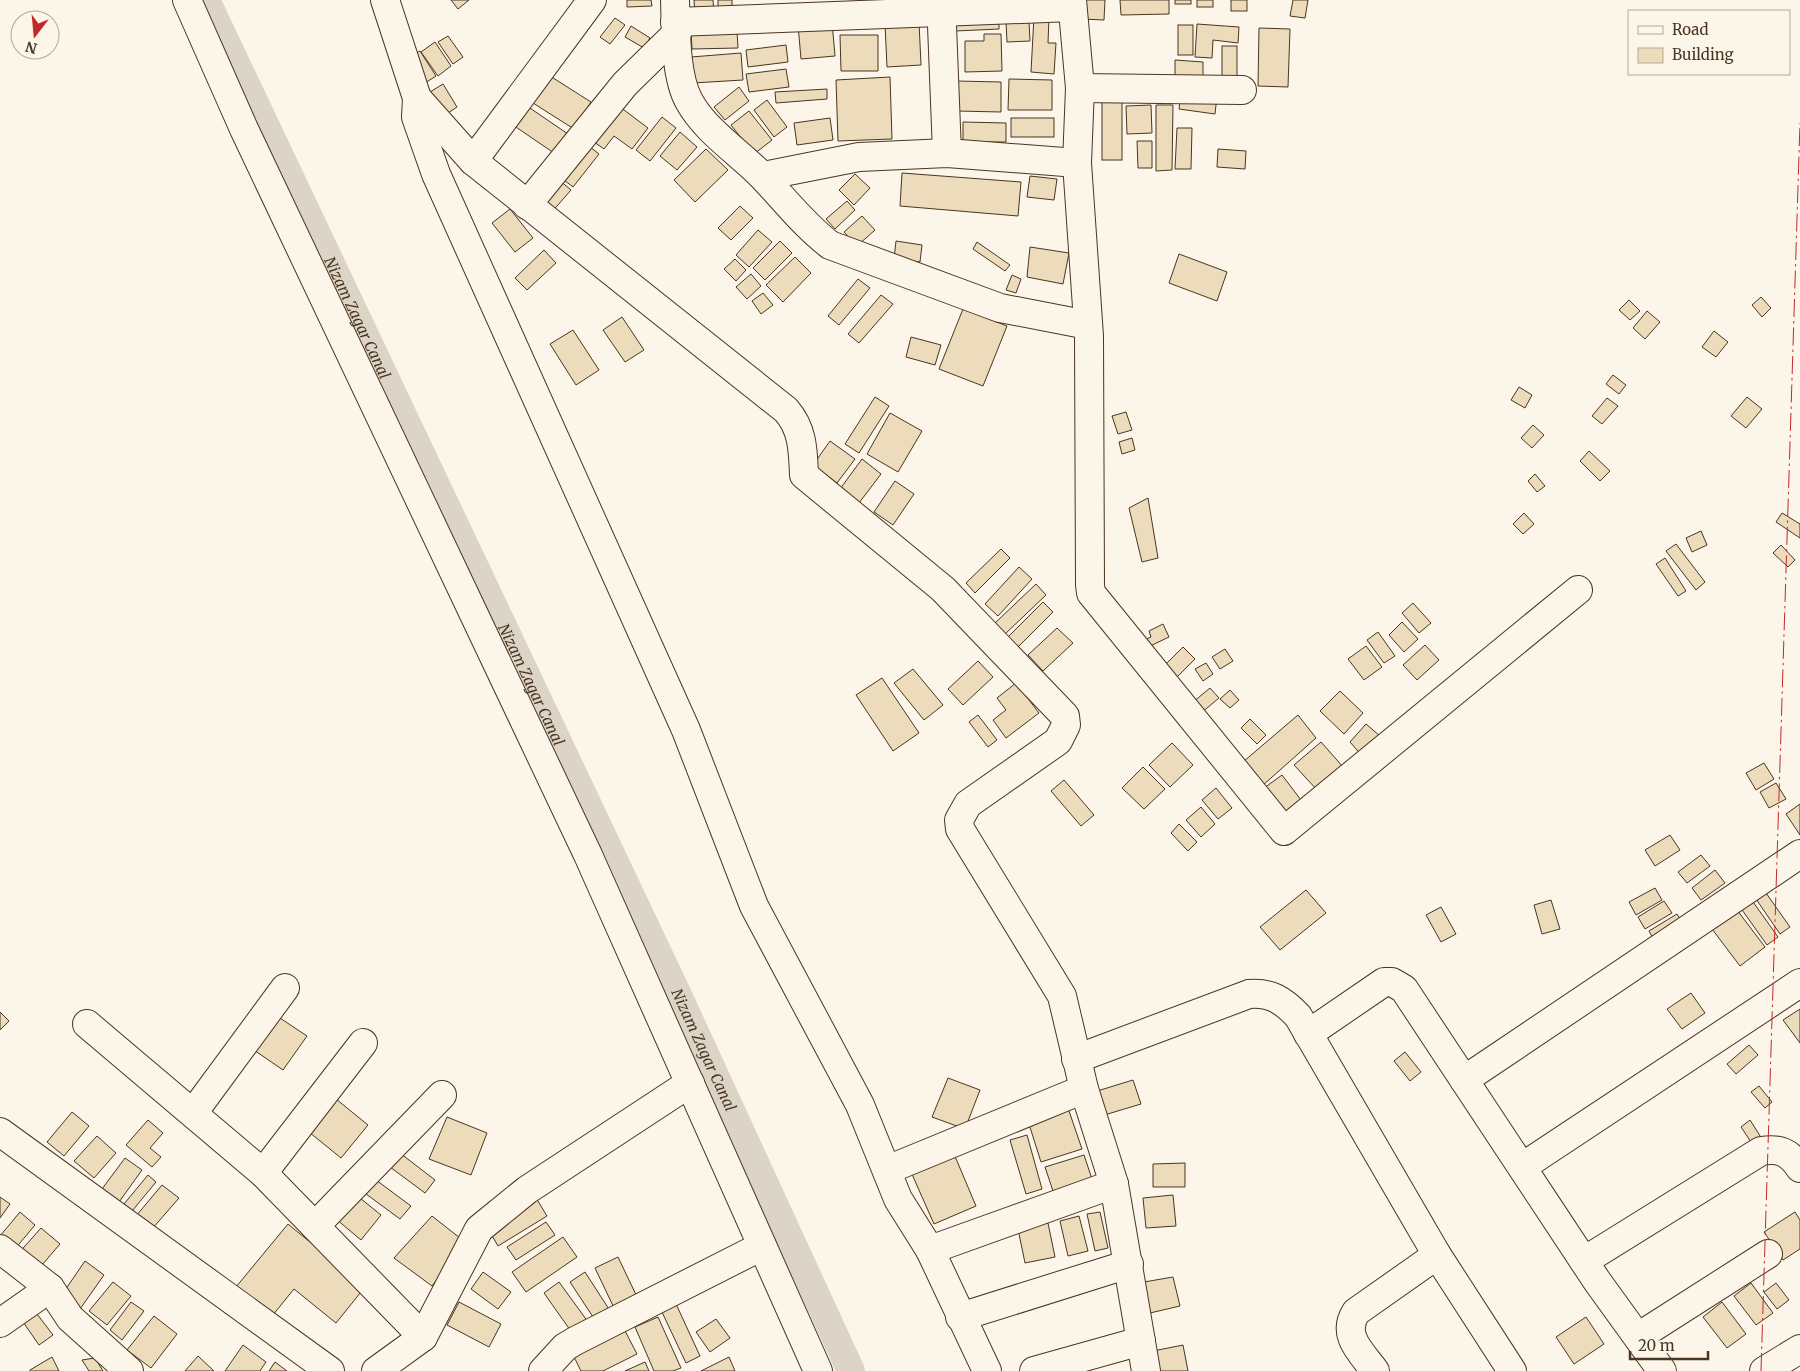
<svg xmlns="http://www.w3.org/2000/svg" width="1800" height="1371" viewBox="0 0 1800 1371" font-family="Merriweather,serif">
<rect width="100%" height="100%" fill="#fbf6e9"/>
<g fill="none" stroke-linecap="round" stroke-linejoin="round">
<path stroke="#dcd4c6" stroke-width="28" id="s1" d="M206,0L677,993L851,1371"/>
</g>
<g fill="#ecdcbc" stroke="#4a3520">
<polygon points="451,0 469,0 458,9"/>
<polygon points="627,0 651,0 652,6 627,7"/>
<polygon points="694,0 713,0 714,14 695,15"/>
<polygon points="718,0 732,0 732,10 718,11"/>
<polygon points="1083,0 1105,0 1104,20 1082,19"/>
<polygon points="1120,0 1169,0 1169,14 1121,15"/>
<rect x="1175" y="0" width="16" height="4"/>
<rect x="1197" y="0" width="16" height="7"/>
<rect x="1231" y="0" width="16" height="11"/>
<polygon points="1293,0 1308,0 1305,18 1290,16"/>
<polygon points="1034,16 1049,17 1048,43 1056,43 1054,74 1031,72"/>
<polygon points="999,17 999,29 955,31 954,19"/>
<polygon points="615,18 625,25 610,44 600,37"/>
<polygon points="1029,21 1030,41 1007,42 1006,22"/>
<polygon points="832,22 835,56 801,59 798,25"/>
<polygon points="919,22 921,65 887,67 885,24"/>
<polygon points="1197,24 1239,27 1238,43 1213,40 1212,58 1195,57"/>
<rect x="1178" y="25" width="15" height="30"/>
<polygon points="631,26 650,38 644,48 625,37"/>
<polygon points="1259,28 1290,29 1288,87 1258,86"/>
<polygon points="691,31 737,31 738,48 692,49"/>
<polygon points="984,34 1001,34 1002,71 965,72 965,41 984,41"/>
<polygon points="840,35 878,35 878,71 841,71"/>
<polygon points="448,36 463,57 453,64 438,42"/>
<polygon points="435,42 451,66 438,76 421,52"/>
<polygon points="786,45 788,62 748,67 746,50"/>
<rect x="1222" y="46" width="15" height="30"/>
<polygon points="420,51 436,76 425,83 409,57"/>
<polygon points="741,53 743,80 693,83 691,57"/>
<polygon points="1175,60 1203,62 1203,80 1175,78"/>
<polygon points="786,69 789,87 749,92 746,74"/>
<polygon points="550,76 591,102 574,129 533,103"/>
<polygon points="890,77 892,139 838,141 836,80"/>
<polygon points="1009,79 1052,80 1052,110 1008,110"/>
<polygon points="957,81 1001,82 1001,112 957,111"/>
<polygon points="443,84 457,107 445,115 430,92"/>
<polygon points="739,87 749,101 725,120 714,107"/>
<polygon points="827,89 827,99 776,103 775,92"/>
<polygon points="1181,92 1217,96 1215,114 1179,109"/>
<polygon points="767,100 787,127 774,137 754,110"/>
<rect x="1102" y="101" width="20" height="59"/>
<polygon points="524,104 568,134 554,153 510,123"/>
<polygon points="616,104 648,128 632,149 614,136 604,149 590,139"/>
<polygon points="1151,105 1152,133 1127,134 1126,106"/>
<polygon points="1156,105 1173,105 1172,170 1156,171"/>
<polygon points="749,111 772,140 754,154 731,125"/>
<polygon points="662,117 676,128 650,161 636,150"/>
<polygon points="830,118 833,140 797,145 794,123"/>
<rect x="1011" y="118" width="43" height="19"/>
<polygon points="963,122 1006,123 1006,142 963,142"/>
<polygon points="1177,128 1192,128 1191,169 1175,169"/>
<polygon points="680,132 697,147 677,170 660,156"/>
<polygon points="1137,141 1152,141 1152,168 1138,168"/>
<polygon points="585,143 599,154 573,187 559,176"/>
<polygon points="706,149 728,170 695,202 674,180"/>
<polygon points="1218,149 1246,151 1245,169 1217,167"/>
<polygon points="902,173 1021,182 1018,216 900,206"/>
<polygon points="855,174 870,188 854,205 839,190"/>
<polygon points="1030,176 1057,179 1054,200 1027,197"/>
<polygon points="558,179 571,190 550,214 537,202"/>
<polygon points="847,201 855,210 835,229 826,219"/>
<polygon points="740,206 753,218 731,240 718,228"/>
<polygon points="510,209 533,238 515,252 492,223"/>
<polygon points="862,216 875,230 857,246 844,232"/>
<polygon points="758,230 772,242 749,267 736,255"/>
<polygon points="780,241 792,253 765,280 753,268"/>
<polygon points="896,241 922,245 920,262 894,259"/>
<polygon points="977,242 1010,265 1005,271 973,249"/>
<polygon points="1030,247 1069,253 1063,284 1027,277"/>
<polygon points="544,250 556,263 527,290 515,278"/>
<polygon points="1179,254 1227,272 1217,301 1169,283"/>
<polygon points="795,257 811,273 783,302 766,285"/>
<polygon points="735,259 746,270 736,281 724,269"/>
<polygon points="751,274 761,286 747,299 736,287"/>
<polygon points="1012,275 1021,279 1016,293 1006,290"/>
<polygon points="858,279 870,288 839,325 828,316"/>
<polygon points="763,293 773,305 761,314 752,301"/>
<polygon points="881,295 893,304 859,343 848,334"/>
<polygon points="1761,297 1771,308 1762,317 1752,305"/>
<polygon points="1629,300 1640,311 1630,320 1619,310"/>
<polygon points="963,309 1007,326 983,386 939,369"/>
<polygon points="1647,311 1660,322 1645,339 1633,328"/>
<polygon points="622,317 644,350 625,362 603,330"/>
<polygon points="573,330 599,370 576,385 550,344"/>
<polygon points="1714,331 1728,342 1716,357 1702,347"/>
<polygon points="911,337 941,345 935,365 906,357"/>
<polygon points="1613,375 1626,385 1619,394 1606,384"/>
<polygon points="1519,387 1532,395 1525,408 1511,400"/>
<polygon points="875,397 889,406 859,453 845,444"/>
<polygon points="1747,397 1762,409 1746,428 1731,416"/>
<polygon points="1607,398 1618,406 1602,424 1592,416"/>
<polygon points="1126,412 1132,430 1118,434 1112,416"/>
<polygon points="890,413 922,431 898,472 867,454"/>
<polygon points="1533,425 1544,435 1532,448 1521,438"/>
<polygon points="1132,438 1135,450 1122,454 1119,442"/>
<polygon points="830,441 855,459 837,483 813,465"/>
<polygon points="1589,451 1610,471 1600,481 1580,461"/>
<polygon points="862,459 881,474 859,503 840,489"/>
<polygon points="1535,474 1545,486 1537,492 1528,481"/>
<polygon points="895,481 914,494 893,525 874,512"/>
<polygon points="1148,498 1158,558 1142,562 1129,508"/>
<polygon points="1524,513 1534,524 1523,534 1513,524"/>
<polygon points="1782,513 1800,524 1800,538 1776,522"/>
<polygon points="1701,531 1707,545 1692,552 1686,538"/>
<polygon points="1676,544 1705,582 1696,590 1666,551"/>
<polygon points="1781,545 1795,560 1788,567 1773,553"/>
<polygon points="1001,549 1010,558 975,593 966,583"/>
<polygon points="1665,558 1686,591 1678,596 1656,564"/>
<polygon points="1019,567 1032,579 998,616 985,604"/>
<polygon points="1036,584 1046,595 1004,635 994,624"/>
<polygon points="1043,602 1053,612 1018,647 1008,637"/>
<polygon points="1413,603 1431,623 1419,633 1402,613"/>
<polygon points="1402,622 1418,639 1404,652 1389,635"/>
<polygon points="1163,624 1169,637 1146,648 1142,641 1151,637 1149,631"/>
<polygon points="1057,628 1073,643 1043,671 1028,655"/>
<polygon points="1378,632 1395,656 1384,663 1367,640"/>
<polygon points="1425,645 1439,660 1417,680 1403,665"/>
<polygon points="1366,646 1382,667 1364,680 1348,659"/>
<polygon points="1183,647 1195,659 1176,678 1164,666"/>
<polygon points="1225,649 1233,661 1220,669 1212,657"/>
<polygon points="978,661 993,677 963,705 948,689"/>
<polygon points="1206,663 1213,674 1203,681 1195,669"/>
<polygon points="913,669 943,705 924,720 894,683"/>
<polygon points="882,678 919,733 893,751 856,695"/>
<polygon points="1016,683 1039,713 1006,738 993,720 1006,710 997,698"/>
<polygon points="1210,688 1219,698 1201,713 1192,703"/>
<polygon points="1230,690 1239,700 1230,708 1220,699"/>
<polygon points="1340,691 1363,713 1344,734 1320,711"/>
<polygon points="978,715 997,740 988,747 969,722"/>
<polygon points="1298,715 1316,738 1262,786 1243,762"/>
<polygon points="1250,719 1266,735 1257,744 1241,728"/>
<polygon points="1366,724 1387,742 1363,757 1350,742"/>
<polygon points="1321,742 1344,768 1318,791 1294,765"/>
<polygon points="1172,743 1193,765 1170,787 1149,765"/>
<polygon points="1764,763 1774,779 1756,790 1746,773"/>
<polygon points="1143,767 1165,789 1144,809 1122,788"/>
<polygon points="1282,775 1301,800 1279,816 1260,791"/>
<polygon points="1064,780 1094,815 1081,826 1051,791"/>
<polygon points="1776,783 1786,799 1769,808 1760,792"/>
<polygon points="1216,788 1232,808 1218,819 1202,800"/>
<polygon points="1800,804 1800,835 1786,814"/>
<polygon points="1201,807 1215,824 1201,837 1186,820"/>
<polygon points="1179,824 1197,842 1188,851 1171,833"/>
<polygon points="1670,835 1680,850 1655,866 1645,850"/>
<polygon points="1701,855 1710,866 1687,883 1678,872"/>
<polygon points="1715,870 1725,883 1701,900 1692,888"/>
<polygon points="1655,888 1662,900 1636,915 1629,902"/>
<polygon points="1306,890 1326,913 1280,950 1260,927"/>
<polygon points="1766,893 1790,927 1780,934 1756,899"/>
<polygon points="1751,899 1778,937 1767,945 1740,907"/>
<polygon points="1551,900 1560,929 1542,934 1534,905"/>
<polygon points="1664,901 1672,913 1645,929 1638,917"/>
<polygon points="1441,907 1456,934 1441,942 1426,915"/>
<polygon points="1737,910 1765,947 1740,966 1712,929"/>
<polygon points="1677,914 1684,925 1655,942 1649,931"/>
<polygon points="1691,993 1705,1013 1682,1029 1667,1009"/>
<polygon points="1800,1009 1800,1043 1783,1020"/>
<polygon points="0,1012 9,1021 0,1030"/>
<polygon points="274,1014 307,1036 283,1070 251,1048"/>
<polygon points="1749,1045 1758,1055 1736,1074 1727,1064"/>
<polygon points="1405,1052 1421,1072 1410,1081 1394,1061"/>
<polygon points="948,1078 980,1090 965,1129 932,1117"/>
<polygon points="1133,1080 1141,1104 1101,1116 1094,1092"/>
<polygon points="1759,1086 1772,1102 1765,1108 1751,1092"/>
<polygon points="336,1099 368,1125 341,1158 309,1132"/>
<polygon points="1068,1108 1082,1149 1041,1162 1028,1121"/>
<polygon points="72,1112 89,1126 64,1156 47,1142"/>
<polygon points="447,1117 487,1133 471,1175 429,1159"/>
<polygon points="148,1120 163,1133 150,1148 161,1157 152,1167 126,1145"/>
<polygon points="1750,1120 1762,1139 1753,1145 1741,1127"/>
<polygon points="1027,1135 1042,1189 1026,1194 1010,1140"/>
<polygon points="97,1136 116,1153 94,1178 74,1161"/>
<polygon points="396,1150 435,1180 425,1193 386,1164"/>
<polygon points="954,1154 976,1206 934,1224 911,1172"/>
<polygon points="1084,1155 1092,1179 1053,1191 1045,1167"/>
<polygon points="125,1158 142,1170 119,1202 102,1189"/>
<polygon points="1185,1163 1185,1187 1153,1187 1153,1164"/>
<polygon points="148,1175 156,1182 132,1211 124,1204"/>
<polygon points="372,1177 411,1206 400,1219 362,1191"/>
<polygon points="162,1185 179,1198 152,1229 136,1216"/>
<polygon points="355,1194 381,1215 361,1240 336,1219"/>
<polygon points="1173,1195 1176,1226 1146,1228 1143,1198"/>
<polygon points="0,1197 10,1204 0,1218"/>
<polygon points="536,1198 547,1216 498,1246 487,1227"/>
<polygon points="20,1212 35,1225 14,1250 0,1236"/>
<polygon points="1100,1212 1108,1248 1095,1251 1087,1214"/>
<polygon points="1795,1212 1800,1220 1800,1249 1783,1260 1764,1232"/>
<polygon points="432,1216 465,1242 432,1286 394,1258"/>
<polygon points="1079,1216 1088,1251 1068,1256 1060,1221"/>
<polygon points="546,1222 555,1235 516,1260 507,1247"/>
<polygon points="1048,1223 1055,1257 1025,1263 1018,1229"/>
<polygon points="288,1224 365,1287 336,1323 294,1289 272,1316 236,1287"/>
<polygon points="41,1228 60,1244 36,1272 17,1255"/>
<polygon points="563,1237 577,1257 526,1292 512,1272"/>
<polygon points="618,1257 639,1301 616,1312 595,1268"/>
<polygon points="85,1261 104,1275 80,1309 61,1296"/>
<polygon points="483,1272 511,1292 498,1309 471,1289"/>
<polygon points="585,1272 614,1317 599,1326 570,1282"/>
<polygon points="1173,1277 1180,1306 1150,1313 1144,1282"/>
<polygon points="113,1282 131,1296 107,1325 89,1311"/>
<polygon points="559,1282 591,1326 575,1337 544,1293"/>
<polygon points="1751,1283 1773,1313 1756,1325 1734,1296"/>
<polygon points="1776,1283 1789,1300 1777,1309 1764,1292"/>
<polygon points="131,1302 144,1311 122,1340 110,1330"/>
<polygon points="459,1302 501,1324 489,1347 447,1325"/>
<polygon points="1722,1302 1746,1334 1727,1348 1703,1317"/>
<polygon points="676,1304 700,1356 686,1363 661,1310"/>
<polygon points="34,1310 53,1335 39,1345 21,1319"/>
<polygon points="154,1316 177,1334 151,1368 127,1350"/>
<polygon points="658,1317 681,1368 673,1371 654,1371 635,1327"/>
<polygon points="1586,1317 1604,1344 1574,1364 1556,1337"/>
<polygon points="716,1319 730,1338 710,1352 696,1332"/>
<polygon points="624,1329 637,1354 603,1371 581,1371 573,1355"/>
<polygon points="243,1345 266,1362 260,1371 225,1371"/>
<polygon points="1183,1345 1188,1371 1152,1371 1148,1352"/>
<polygon points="198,1356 214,1371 185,1371"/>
<polygon points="52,1357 59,1371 30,1371 30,1370"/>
<polygon points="729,1357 735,1371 701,1371"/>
<polygon points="95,1358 103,1371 89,1371 82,1360"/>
<polygon points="275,1362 287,1371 269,1371"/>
<polygon points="645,1362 649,1371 625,1371"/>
</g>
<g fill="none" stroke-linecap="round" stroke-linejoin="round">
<defs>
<g id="minor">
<polyline points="187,0 244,129 588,855 818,1371"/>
<path d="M385,0L417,98L473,161L786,410C803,429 803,451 804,475L943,589L1065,716L1066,725L1058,741L968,804L959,820L960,829L1062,996L1084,1089L1114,1184L1146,1371"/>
<path d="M675,0C676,29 675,76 689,101C705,131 740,153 763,177C785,200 804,225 830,245L1000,308L1088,325"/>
<polyline points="941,0 947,153"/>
<polyline points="1072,0 1080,88 1077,163 1089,336 1090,585 1091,593 1284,831 1578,590"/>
<polyline points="675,22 1072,7"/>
<polyline points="1080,88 1242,90"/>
<polyline points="417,98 416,117 436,174 686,730 754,906 860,1105 898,1199 930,1250 987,1371"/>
<polyline points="473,161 592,0"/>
<polyline points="763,176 859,157 947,153 1077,163"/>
<polyline points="527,205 625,84 677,33"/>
<polyline points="87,1024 263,1173 423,1337"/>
<polyline points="1308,1034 1384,982 1392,982 1404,989 1597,1281 1662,1371"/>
<path d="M1076,1059L1249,994C1270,992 1283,1000 1298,1016L1437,1255L1512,1371"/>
<polyline points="1464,1080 1800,854"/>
<polyline points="193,1113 285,988"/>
<polyline points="0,1132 330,1371"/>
<polyline points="1522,1167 1800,983"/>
<polyline points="887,1170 1084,1089"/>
<polyline points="263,1173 363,1043"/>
<polyline points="315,1226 442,1095"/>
<polyline points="0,1249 50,1288 70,1318 129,1371"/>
<polyline points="930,1250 1114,1184"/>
<path d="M1584,1261L1761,1151C1780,1148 1789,1152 1800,1168"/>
<polyline points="960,1317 1129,1264"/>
<polyline points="0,1323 50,1288"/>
<polyline points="1638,1337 1768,1254"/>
<polyline points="376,1371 423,1337 479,1229 527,1190 690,1083"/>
<polyline points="543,1371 565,1347 575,1341 762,1246"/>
<polyline points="1034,1371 1141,1341"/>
<path d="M1375,1371C1361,1352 1341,1335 1356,1312L1437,1255"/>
<polyline points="1764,1371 1800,1349"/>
</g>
</defs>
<use href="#minor" stroke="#4a3520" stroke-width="30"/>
<use href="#minor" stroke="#fbf6e9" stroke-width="28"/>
<polyline stroke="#c62828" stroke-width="1" stroke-dasharray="18 4 2.5 4" stroke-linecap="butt" points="1761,1371 1800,123"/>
</g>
<g text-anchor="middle" stroke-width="4" stroke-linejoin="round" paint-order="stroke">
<g font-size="15" font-style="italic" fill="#4a3520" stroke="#fbf6e9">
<text dy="5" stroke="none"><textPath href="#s1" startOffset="352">Nizam Zagar Canal</textPath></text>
<text dy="5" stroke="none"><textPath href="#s1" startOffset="758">Nizam Zagar Canal</textPath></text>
<text dy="5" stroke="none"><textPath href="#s1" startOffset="1162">Nizam Zagar Canal</textPath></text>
</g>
</g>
<rect x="1628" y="10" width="162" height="65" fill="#fbf6e9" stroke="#b4a999"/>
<rect x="1638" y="26" width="25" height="8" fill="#fbf6e9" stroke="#b4a999"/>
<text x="1672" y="35" font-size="15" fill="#4a3520">Road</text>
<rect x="1638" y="48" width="25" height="15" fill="#ecdcbc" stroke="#b4a999"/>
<text x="1672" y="60" font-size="15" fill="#4a3520">Building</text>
<g transform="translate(35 35) rotate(196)"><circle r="24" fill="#fbf6e9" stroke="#b4a999"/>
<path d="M0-4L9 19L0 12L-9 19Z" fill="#c62828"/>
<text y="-8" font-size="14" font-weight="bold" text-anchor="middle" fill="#4a3520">N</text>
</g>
<path d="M1630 1351v8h78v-8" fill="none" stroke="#4a3520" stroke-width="2.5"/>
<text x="1638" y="1351" font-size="15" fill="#4a3520" stroke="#fbf6e9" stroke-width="4" paint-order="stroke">20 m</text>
</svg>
